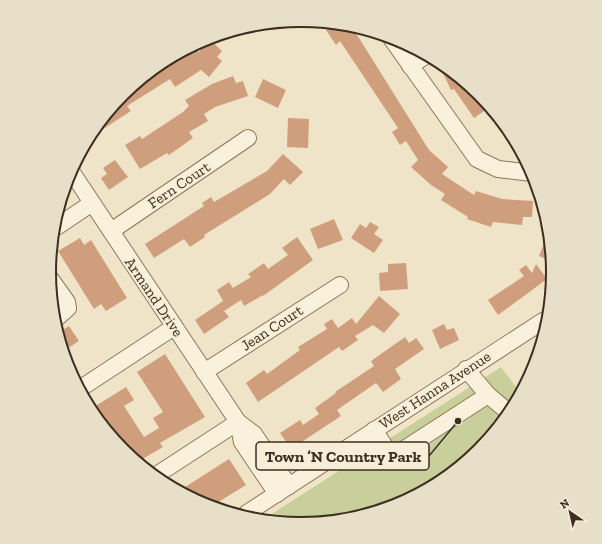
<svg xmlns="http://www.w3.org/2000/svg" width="602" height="544" viewBox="0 0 602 544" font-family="'Zilla Slab',serif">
<rect width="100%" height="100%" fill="#f0e4c8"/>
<polygon fill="#c9cf9b" points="501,367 519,391 479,450 397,505 301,524 267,517"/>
<g fill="#cf9f7d">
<polygon points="333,26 353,30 359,38 429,150 448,167 442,174 474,195 476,191 502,199 533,201 532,217 523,217 522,225 493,222 491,227 467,219 468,217 441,200 445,194 431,185 411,167 418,160 406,141 400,145 392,132 398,128 340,41 336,45 326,30"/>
<polygon points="209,39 222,51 217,57 222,61 209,77 201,70 175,87 170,79 127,106 131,111 97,133 117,102 130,94 128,90 180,56 182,59 193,47 199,52"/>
<polygon points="440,67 479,94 487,109 474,118 454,89 451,90"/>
<polygon points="233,76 236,83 243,81 248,96 215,107 204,114 208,121 189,132 193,138 169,155 167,153 140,169 125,145 140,136 142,139 183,112 189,106 185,100 212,84"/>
<polygon points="263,79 286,90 278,108 255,97"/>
<polygon points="288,118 309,119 308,148 287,147"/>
<polygon points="283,154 303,172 290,185 284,179 270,194 204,235 205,237 190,247 184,239 154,258 145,244 204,206 202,203 211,197 214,202 267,171"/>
<polygon points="115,160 128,177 109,190 101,178 107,174 103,168"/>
<polygon points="334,219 343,240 318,249 310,229"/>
<polygon points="370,222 379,227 374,234 383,240 374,253 351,238 360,224 366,228"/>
<polygon points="297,237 313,260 263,296 263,295 244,306 241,300 224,311 229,317 204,334 195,320 223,301 217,290 229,282 233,288 251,277 248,274 264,263 268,269 288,255 282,248"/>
<polygon points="80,238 84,245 91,240 127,298 106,311 101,304 94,309 58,251"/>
<polygon points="546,238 548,248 551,261 539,256"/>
<polygon points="406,263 408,289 380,291 379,273 388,272 388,264"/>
<polygon points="536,264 547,279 498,315 488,300 524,276 519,270 526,265 532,273"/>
<polygon points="379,296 400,314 384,333 373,325 355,336 358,340 342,351 339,347 258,402 246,383 264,370 267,374 300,350 298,347 327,329 324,324 332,319 338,328 352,318 356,324"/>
<polygon points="444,324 447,330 454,328 459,340 440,349 432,330"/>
<polygon points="69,326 79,341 65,350 61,331"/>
<polygon points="405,337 409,343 416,338 424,349 395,369 401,379 383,392 376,383 337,410 341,416 291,449 280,433 300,420 303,425 319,414 315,408 336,393 335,392 374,366 371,361"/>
<polygon points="165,354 205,417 160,443 163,447 139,461 123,450 94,407 126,387 134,400 124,406 144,437 159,428 153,418 163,412 137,372"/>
<polygon points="229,459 246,485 212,506 204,505 182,489"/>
</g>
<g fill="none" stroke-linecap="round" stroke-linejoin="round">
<defs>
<g id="minor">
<polyline points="391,38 477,159 498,169 532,173"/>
<polyline points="410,66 424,57"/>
<polyline points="71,171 238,422 254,434 289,486"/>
<polyline points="58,226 92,203"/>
<polyline points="111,231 248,138"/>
<polyline points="50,278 67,302 68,308 58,317"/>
<polyline points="466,369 488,395 506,410"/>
<polyline points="204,372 340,285"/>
<polyline points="81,388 174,327"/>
<polyline points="238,422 242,442 277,494"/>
<polyline points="374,430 392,457 488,395"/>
<polyline points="158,474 238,422"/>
<polyline points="247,513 543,321"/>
</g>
</defs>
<use href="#minor" stroke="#8d765c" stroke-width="18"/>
<use href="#minor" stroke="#faf1dc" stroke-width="16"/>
</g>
<g text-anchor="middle" stroke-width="4" stroke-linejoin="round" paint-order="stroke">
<g font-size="15" fill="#3d2e20" stroke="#f7eed8">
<text transform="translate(179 185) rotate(-34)" y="5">Fern Court</text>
<text transform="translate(154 297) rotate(56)" y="5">Armand Drive</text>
<text transform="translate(272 328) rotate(-33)" y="5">Jean Court</text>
<text transform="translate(435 390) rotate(-33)" y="5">West Hanna Avenue</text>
</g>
</g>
<path d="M0 0H602V544H0ZM56 272a245 245 0 1 1 490 0a245 245 0 1 1-490 0Z" fill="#e8dfc9" fill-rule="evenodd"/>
<path fill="none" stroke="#3d2e20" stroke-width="2" d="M56 272a245 245 0 1 1 490 0a245 245 0 1 1-490 0Z"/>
<path fill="none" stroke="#3d2e20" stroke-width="1.5" d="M458 421L429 456"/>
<circle fill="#3d2e20" stroke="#f7eed8" stroke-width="1.5" cx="458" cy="421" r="4"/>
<rect fill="#f7eed8" stroke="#3d2e20" stroke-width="1.5" x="256" y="442" width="173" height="28" rx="4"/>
<g font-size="16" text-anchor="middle" font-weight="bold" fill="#3d2e20">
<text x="343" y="462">Town ’N Country Park</text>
</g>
<g transform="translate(570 512) rotate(326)" stroke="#f7eed8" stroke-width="3" paint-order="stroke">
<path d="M0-3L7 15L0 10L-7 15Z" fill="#3d2e20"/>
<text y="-6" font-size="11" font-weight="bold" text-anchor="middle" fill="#3d2e20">N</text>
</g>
</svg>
